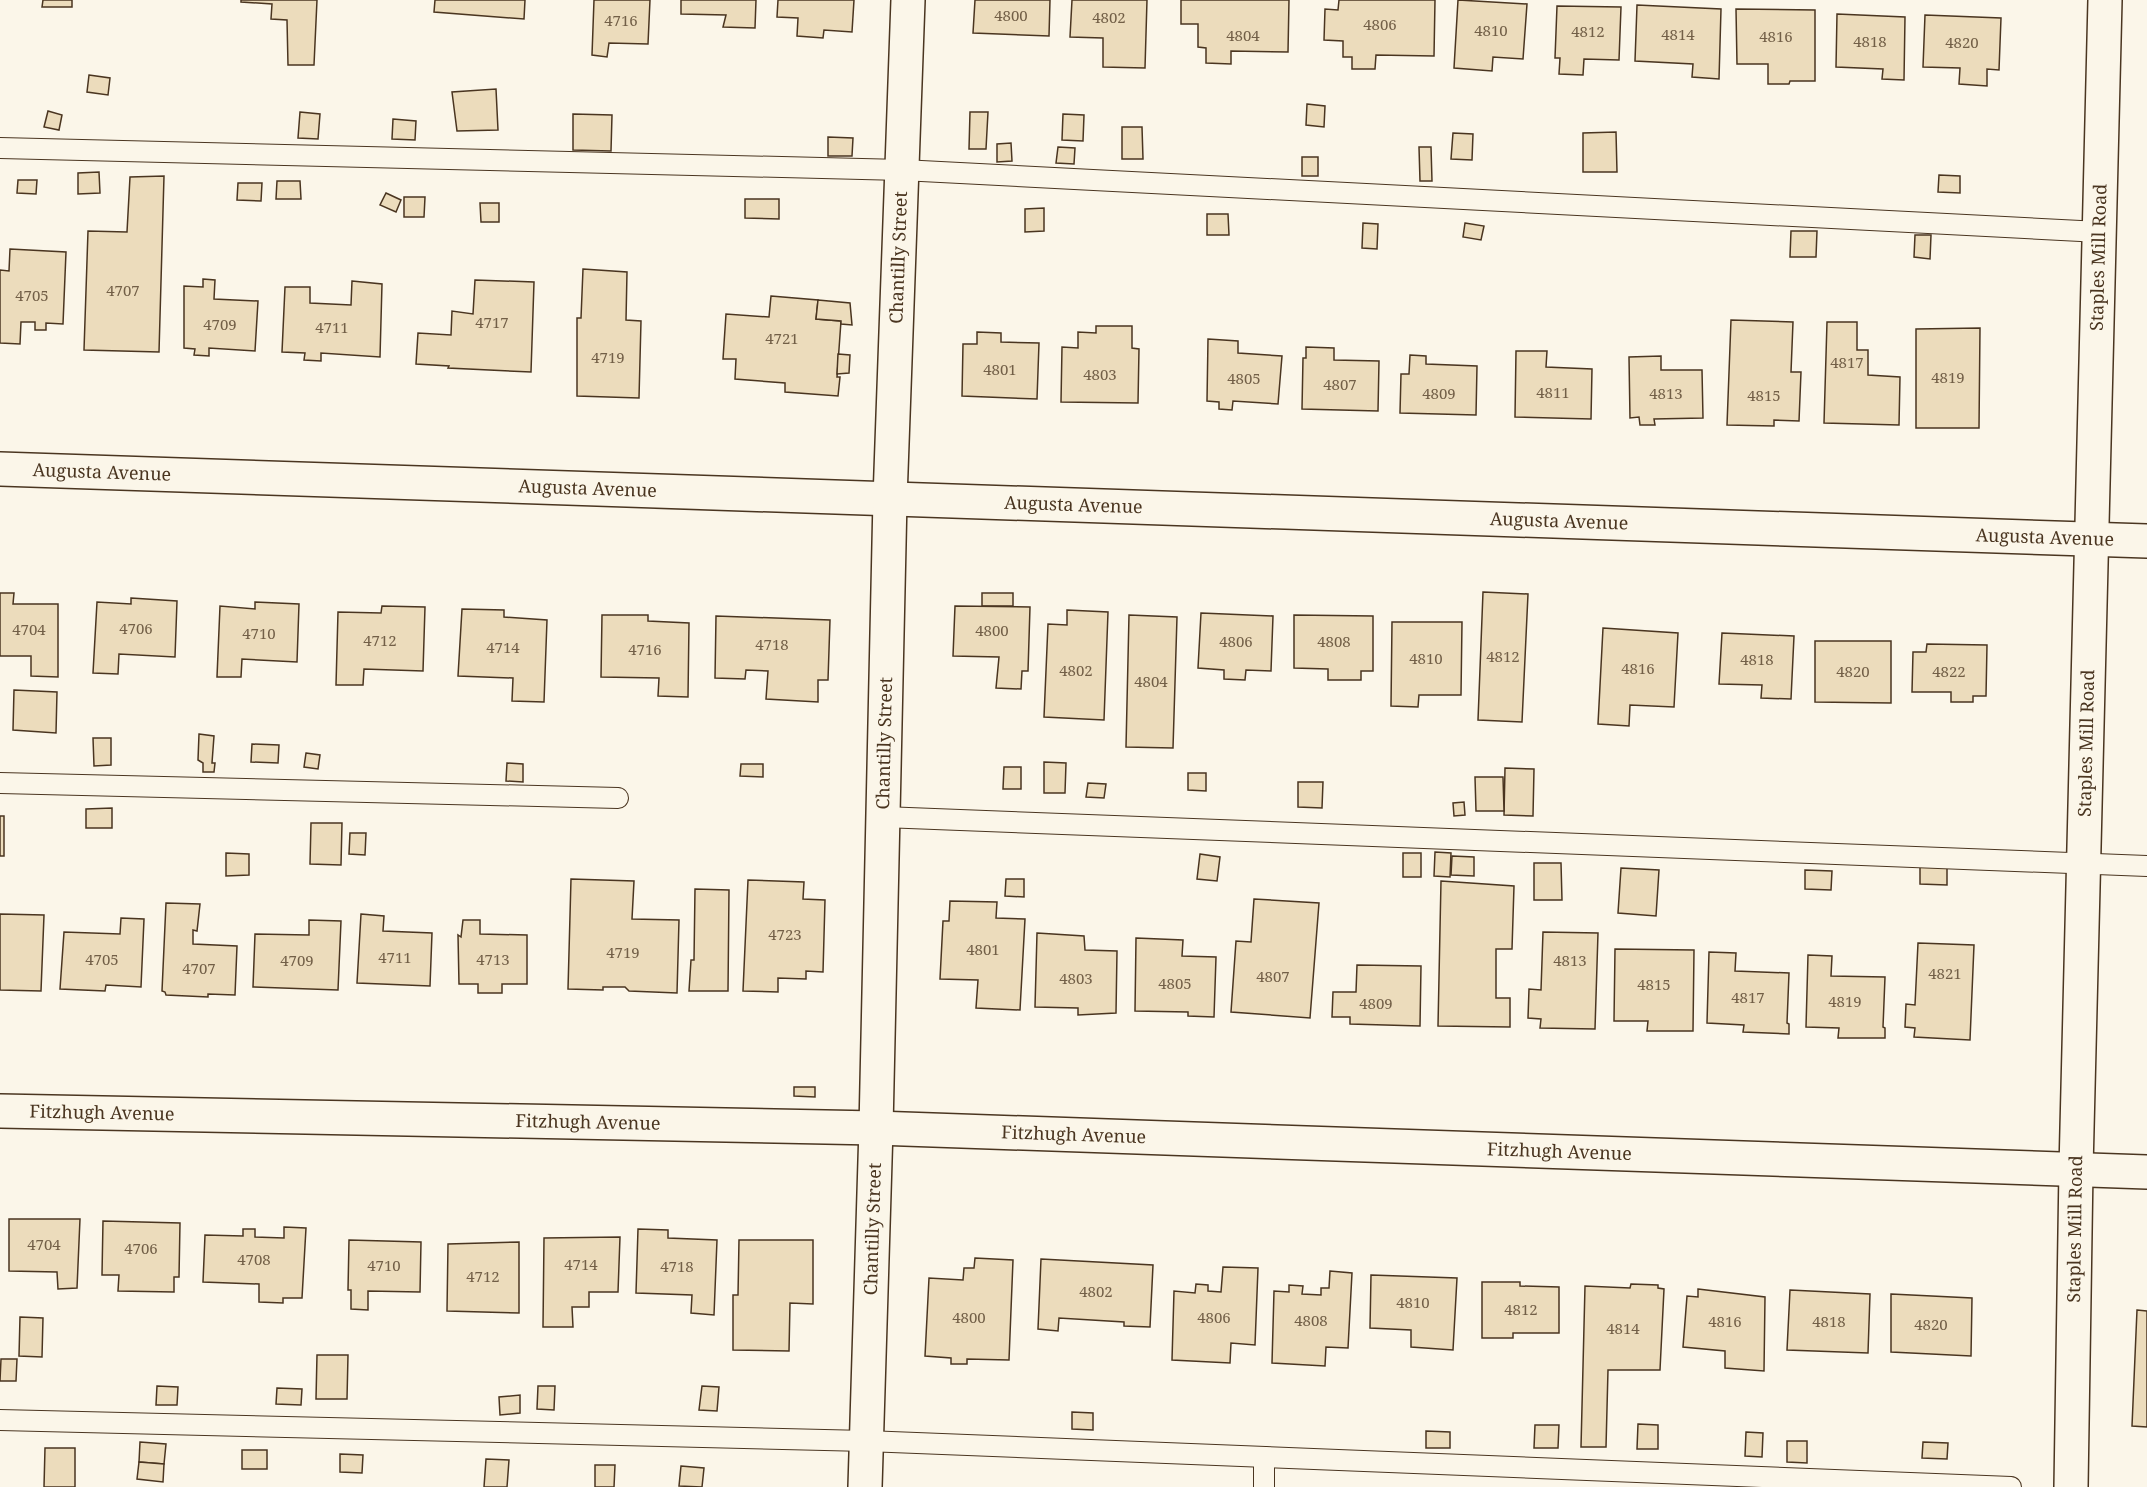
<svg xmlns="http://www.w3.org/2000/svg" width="2147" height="1487" viewBox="0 0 2147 1487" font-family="'Noto Serif',serif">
<rect width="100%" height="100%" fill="#fbf6e9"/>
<g fill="#ecdcbc" stroke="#4a3520" stroke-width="1.5">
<polygon points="43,0 72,0 72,7 42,7"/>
<polygon points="241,0 317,0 314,65 288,65 287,20 271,19 272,4 241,2"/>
<polygon points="435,0 525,0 524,19 434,12"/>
<polygon points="594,0 650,0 648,44 609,43 607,57 592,55"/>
<polygon points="681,0 756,0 755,28 723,27 726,15 681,14"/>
<polygon points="778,0 854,0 852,32 824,30 823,38 797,36 798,18 777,17"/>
<polygon points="975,0 1050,0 1049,36 973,33"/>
<polygon points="1072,0 1147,0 1145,68 1103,67 1103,38 1070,37"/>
<polygon points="1181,0 1289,0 1288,52 1231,51 1231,64 1206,63 1206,48 1198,47 1198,24 1181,24"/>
<polygon points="1339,0 1435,0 1434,56 1376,55 1375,69 1352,69 1352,57 1343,57 1343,41 1324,40 1325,9 1338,10"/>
<polygon points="1458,0 1527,4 1523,59 1493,57 1492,71 1454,68"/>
<polygon points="1637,5 1721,9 1719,79 1692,77 1693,64 1635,61"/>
<polygon points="1557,6 1621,7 1619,60 1584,59 1583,75 1559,74 1560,58 1555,58"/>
<polygon points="1736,9 1815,10 1815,81 1790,81 1789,84 1768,84 1768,64 1737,64"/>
<polygon points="1837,14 1905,17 1904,80 1882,79 1883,69 1836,67"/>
<polygon points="1925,15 2001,18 1999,70 1987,69 1987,86 1959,84 1960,68 1923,67"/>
<polygon points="89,75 110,78 108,95 87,92"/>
<polygon points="496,89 498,130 457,131 452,92"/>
<polygon points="1307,104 1325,106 1324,127 1306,125"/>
<polygon points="48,111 62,115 59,130 44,127"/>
<polygon points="300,112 320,114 318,139 298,138"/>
<polygon points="970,112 988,112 986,149 969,149"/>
<polygon points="573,114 612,115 611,151 573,150"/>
<polygon points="1063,114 1084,115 1083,141 1062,140"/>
<polygon points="393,119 416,121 415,140 392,139"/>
<polygon points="1122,127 1142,127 1143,159 1122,159"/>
<polygon points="1616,132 1617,172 1583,172 1583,133"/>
<polygon points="1453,133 1473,134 1472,160 1451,159"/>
<polygon points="828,137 853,138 852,156 828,156"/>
<polygon points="1011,143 1012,161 997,162 997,144"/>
<polygon points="1058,147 1075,148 1074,164 1056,163"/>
<polygon points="1419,147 1431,147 1432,181 1420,181"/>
<rect x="1302" y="157" width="16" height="19"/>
<polygon points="99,172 100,193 78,194 78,173"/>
<polygon points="1939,175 1960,176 1960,193 1938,192"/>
<polygon points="164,176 159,352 84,350 88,231 127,232 130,177"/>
<polygon points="18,180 37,180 36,194 17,193"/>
<polygon points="277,181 300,181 301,199 276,199"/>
<polygon points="238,183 262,183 261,201 237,200"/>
<polygon points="386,193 401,200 396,212 380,205"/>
<polygon points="404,197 425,197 424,217 404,217"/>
<polygon points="745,199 779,199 779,219 745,218"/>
<polygon points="480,203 499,203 499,222 481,222"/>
<polygon points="1044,208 1044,231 1025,232 1025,209"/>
<polygon points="1207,214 1228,214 1229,235 1207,235"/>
<polygon points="1363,223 1378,224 1377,249 1362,248"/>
<polygon points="1465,223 1484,226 1481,240 1463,237"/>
<polygon points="1791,231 1817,231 1816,257 1790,257"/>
<polygon points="1915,235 1931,235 1930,259 1914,257"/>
<polygon points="10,249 66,252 63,324 46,323 46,330 35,330 35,322 21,322 20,344 0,343 0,270 9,271"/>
<polygon points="583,269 627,272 626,320 641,321 639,398 577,396 577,318 581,318"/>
<polygon points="203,279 215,280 214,299 258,301 255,351 209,348 209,356 194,355 195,349 184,348 184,286 203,287"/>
<polygon points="475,280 534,282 531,372 448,368 449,366 416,364 418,333 451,335 452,311 473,314"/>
<polygon points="352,281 382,284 380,357 321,353 321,361 304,360 305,353 282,352 285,287 310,287 310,303 351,305"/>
<polygon points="771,296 818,300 816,319 841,321 837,377 840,377 838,396 785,392 785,383 735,379 736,359 723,359 726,314 769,317"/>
<polygon points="818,300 850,303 852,325 841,324 841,321 816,319"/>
<polygon points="1731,320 1793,322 1791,372 1801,372 1799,421 1774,420 1774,426 1727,425"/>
<polygon points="1827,322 1857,322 1857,350 1868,350 1868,375 1900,377 1899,425 1824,423"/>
<polygon points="1096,326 1132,326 1132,348 1139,349 1138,403 1061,402 1062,347 1078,348 1078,332 1096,333"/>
<polygon points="1980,328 1979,428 1916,428 1916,329"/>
<polygon points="977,332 1001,333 1001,342 1039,343 1037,399 962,396 963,344 977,344"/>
<polygon points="1208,339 1238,341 1238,353 1282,356 1278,404 1233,401 1232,410 1219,409 1219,402 1207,401"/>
<polygon points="1306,347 1334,348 1334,360 1379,361 1378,411 1302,409 1303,358 1306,358"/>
<polygon points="1516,351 1547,351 1546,367 1592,369 1591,419 1515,417"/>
<polygon points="838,354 850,355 849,373 837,374"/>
<polygon points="1410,355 1426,356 1426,364 1477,366 1476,415 1400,413 1401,374 1409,374"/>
<polygon points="1661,356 1661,370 1702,370 1703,418 1654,419 1655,425 1640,425 1639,417 1630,418 1629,357"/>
<polygon points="1483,592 1528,594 1522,722 1478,720"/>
<polygon points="0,593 14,593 13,604 58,604 58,677 31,676 31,656 0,656"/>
<rect x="982" y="593" width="31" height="13"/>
<polygon points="131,598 177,601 175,657 119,654 118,674 93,673 97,602 131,604"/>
<polygon points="255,602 299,604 297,662 242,659 241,677 217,677 220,606 255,609"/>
<polygon points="382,606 425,607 423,671 364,669 363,685 336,685 338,612 381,613"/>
<polygon points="955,606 1030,607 1028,671 1022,671 1021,689 996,688 999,657 953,656"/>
<polygon points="462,609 504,610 504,617 547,620 544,702 512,701 513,678 458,676"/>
<polygon points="1067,610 1108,612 1104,720 1044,717 1048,624 1067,625"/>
<polygon points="1201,613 1273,616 1271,671 1246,670 1245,680 1224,679 1224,670 1198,668"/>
<polygon points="602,615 648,615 648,621 689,623 688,697 658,696 659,678 601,677"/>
<polygon points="1129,615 1177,617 1173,748 1126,747"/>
<polygon points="1294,615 1373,616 1373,671 1361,671 1361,680 1328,680 1328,669 1294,668"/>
<polygon points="716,616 830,620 828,680 818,680 818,702 766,699 768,671 746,670 745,679 715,678"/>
<polygon points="1392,622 1462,622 1461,695 1419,695 1418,707 1391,706"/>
<polygon points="1603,628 1678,633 1674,707 1630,705 1629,726 1598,724"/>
<polygon points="1722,633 1794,636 1791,699 1761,698 1762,685 1719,684"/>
<polygon points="1815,641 1891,641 1891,703 1815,702"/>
<polygon points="1927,644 1987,645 1986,696 1973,696 1973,702 1951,702 1951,692 1912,692 1913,652 1926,652"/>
<polygon points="14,690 57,692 56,733 13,730"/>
<polygon points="199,734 214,736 212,763 215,763 214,772 203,772 203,763 198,760"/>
<polygon points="93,738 111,738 111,765 94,766"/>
<polygon points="252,744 279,745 278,763 251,762"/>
<polygon points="306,753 320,755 318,769 304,767"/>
<polygon points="1044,762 1066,763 1065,793 1044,793"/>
<polygon points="507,763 523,764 523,782 506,781"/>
<polygon points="741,764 763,764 763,777 740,776"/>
<polygon points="1004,767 1021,767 1021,789 1003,789"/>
<polygon points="1505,768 1534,769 1533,816 1504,815"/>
<polygon points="1188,773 1206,773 1206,791 1188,790"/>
<polygon points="1475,777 1503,777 1504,811 1476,811"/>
<polygon points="1298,782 1323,782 1322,808 1298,807"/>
<polygon points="1088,783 1106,784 1104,798 1086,797"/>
<polygon points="1464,802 1465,815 1454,816 1453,803"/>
<polygon points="112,808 112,828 86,828 86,809"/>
<rect x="0" y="816" width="4" height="40"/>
<polygon points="311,823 342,823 341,865 310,864"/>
<polygon points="350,833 366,833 365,855 349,854"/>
<polygon points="1435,852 1451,853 1450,877 1434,876"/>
<polygon points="226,853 249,854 249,875 226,876"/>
<rect x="1403" y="853" width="18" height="24"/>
<polygon points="1200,854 1220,857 1217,881 1197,879"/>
<polygon points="1452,856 1474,857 1474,876 1451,875"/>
<polygon points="1534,863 1561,863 1562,900 1534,900"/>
<polygon points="1920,866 1947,867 1947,885 1920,884"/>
<polygon points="1621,868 1659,870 1656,916 1618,913"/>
<polygon points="1805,870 1832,871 1831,890 1805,889"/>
<polygon points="571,879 634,881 632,919 679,920 677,993 629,991 625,987 603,987 603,990 568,989"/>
<polygon points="1006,879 1024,879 1024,897 1005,896"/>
<polygon points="748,880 804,882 803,899 825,900 823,972 806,971 806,979 778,978 778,992 743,991"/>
<polygon points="1441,881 1514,886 1512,949 1496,949 1496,998 1510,998 1510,1027 1438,1026"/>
<polygon points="695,889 729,890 728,991 689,991 691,960 694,960"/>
<polygon points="1254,899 1319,903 1310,1018 1231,1012 1236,941 1251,942"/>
<polygon points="950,901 997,902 996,918 1025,919 1020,1010 976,1008 978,980 940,979 943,921 949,921"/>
<polygon points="166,903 200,904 197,931 193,930 193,944 237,946 235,995 208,994 208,997 166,995 165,992 162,991"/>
<polygon points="0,914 44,915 41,991 0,990"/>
<polygon points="361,914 384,916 383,931 432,933 430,986 357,983"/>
<polygon points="121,918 144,919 141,987 106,985 105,991 60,989 64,932 120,934"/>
<polygon points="309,920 341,921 338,990 253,987 255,934 309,935"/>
<polygon points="463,920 480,920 480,934 527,935 527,984 502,984 502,993 478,993 478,984 459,984 458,935 461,937"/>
<polygon points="1543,932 1598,933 1595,1029 1540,1028 1541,1019 1528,1018 1529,989 1541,990"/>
<polygon points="1037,933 1084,936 1085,950 1117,951 1116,1013 1078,1015 1078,1008 1035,1007"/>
<polygon points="1136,938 1183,940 1182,956 1216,957 1214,1017 1188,1016 1188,1012 1135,1011"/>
<polygon points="1918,943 1974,945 1970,1040 1914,1037 1915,1028 1905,1027 1906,1004 1915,1005"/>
<polygon points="1615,949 1694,950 1693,1031 1647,1031 1648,1021 1614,1021"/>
<polygon points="1709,952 1736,953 1735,971 1789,973 1787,1023 1789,1024 1789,1034 1743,1032 1744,1025 1707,1023"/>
<polygon points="1808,955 1832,956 1831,976 1885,977 1883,1027 1885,1028 1885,1038 1838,1038 1839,1028 1806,1027"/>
<polygon points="1357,965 1421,966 1420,1026 1350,1024 1350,1017 1332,1017 1333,992 1356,992"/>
<polygon points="794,1087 815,1087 815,1097 794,1096"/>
<polygon points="9,1219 80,1219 77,1288 58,1289 57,1272 9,1271"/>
<polygon points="103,1221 180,1223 179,1277 174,1277 174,1292 118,1291 119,1275 102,1275"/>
<polygon points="284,1227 306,1228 302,1298 283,1298 283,1303 259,1302 259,1284 203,1282 205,1235 243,1236 243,1229 255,1229 255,1237 284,1238"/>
<polygon points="638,1229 668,1230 668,1238 717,1240 714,1315 691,1313 692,1295 636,1293"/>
<polygon points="620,1237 618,1292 589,1292 589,1307 572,1307 573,1327 543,1327 544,1238"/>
<polygon points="349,1240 421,1242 420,1292 368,1291 368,1310 351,1309 351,1290 348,1290"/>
<polygon points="739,1240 813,1240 813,1304 790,1303 789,1351 733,1350 733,1295 738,1295"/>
<polygon points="519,1242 519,1313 447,1311 448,1244"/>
<polygon points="975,1258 1013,1260 1009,1360 967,1359 967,1364 951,1364 951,1358 925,1356 929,1278 963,1280 964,1268 974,1268"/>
<polygon points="1041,1259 1153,1265 1150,1327 1124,1326 1124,1322 1059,1318 1058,1331 1038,1329"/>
<polygon points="1223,1267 1258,1268 1255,1345 1231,1343 1230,1363 1172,1360 1174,1291 1195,1293 1196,1284 1208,1285 1208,1291 1221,1292"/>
<polygon points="1330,1271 1352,1273 1348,1348 1326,1347 1325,1366 1272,1363 1274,1291 1289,1292 1289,1285 1303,1286 1302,1294 1321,1295 1321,1288 1329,1288"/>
<polygon points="1371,1275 1457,1278 1453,1350 1411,1347 1411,1330 1370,1328"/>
<polygon points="1482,1282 1520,1282 1520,1286 1559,1287 1559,1333 1513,1333 1513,1338 1482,1338"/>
<polygon points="1631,1284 1658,1285 1658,1288 1664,1289 1660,1370 1608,1370 1606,1447 1581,1447 1585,1286 1630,1288"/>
<polygon points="1698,1289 1765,1297 1764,1371 1725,1368 1725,1351 1683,1347 1687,1296 1698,1297"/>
<polygon points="1790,1290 1870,1294 1868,1353 1787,1350"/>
<polygon points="1891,1294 1972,1298 1971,1356 1891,1352"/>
<polygon points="2137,1310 2147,1311 2147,1427 2132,1426"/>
<polygon points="20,1317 43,1318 42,1357 19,1356"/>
<polygon points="317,1355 348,1355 347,1399 316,1399"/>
<polygon points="1,1359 17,1359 16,1381 0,1381"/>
<polygon points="157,1386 178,1387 177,1405 156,1405"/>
<polygon points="538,1386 555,1386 554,1410 537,1409"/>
<polygon points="702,1386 719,1387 717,1411 699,1410"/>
<polygon points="277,1388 302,1389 301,1405 276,1404"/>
<polygon points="520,1395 520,1413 500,1415 499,1397"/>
<polygon points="1072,1412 1093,1413 1093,1430 1072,1429"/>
<polygon points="1638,1424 1658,1425 1658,1449 1637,1449"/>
<polygon points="1535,1425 1559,1425 1558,1448 1534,1448"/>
<polygon points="1426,1431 1450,1432 1450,1448 1426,1448"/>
<polygon points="1746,1432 1763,1433 1762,1457 1745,1456"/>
<polygon points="1787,1441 1807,1441 1807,1463 1787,1462"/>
<polygon points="140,1442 166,1444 164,1464 139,1462"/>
<polygon points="1923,1442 1948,1443 1947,1459 1922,1458"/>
<polygon points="45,1448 75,1448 75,1487 44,1487"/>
<rect x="242" y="1450" width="25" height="19"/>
<polygon points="340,1454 363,1455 362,1473 340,1472"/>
<polygon points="486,1459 509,1460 507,1487 484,1487"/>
<polygon points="139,1462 164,1464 163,1482 137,1479"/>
<polygon points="595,1465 615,1465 614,1487 595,1487"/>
<polygon points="681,1466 704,1468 702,1487 679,1486"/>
</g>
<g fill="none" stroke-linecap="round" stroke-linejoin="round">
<defs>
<g id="service">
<polyline points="0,148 902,170 2100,232"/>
<polyline points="0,783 618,798"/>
<polyline points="883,817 2147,866"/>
<polyline points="0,1420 866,1441 2011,1487"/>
<polyline points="1264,1457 1264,1487"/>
</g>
<g id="minor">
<path id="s1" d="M0,469L2147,541"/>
<path id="s2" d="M0,1111L876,1128L2147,1172"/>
<path id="s3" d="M865,1487L876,1128L890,499L908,0"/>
</g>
<g id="tertiary">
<path id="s4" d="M2071,1487L2076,1169L2105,0"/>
</g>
</defs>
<use href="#service" stroke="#4a3520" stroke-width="22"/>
<use href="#minor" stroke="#4a3520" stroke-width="36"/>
<use href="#tertiary" stroke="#4a3520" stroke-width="36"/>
<use href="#service" stroke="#fbf6e9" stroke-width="20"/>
<use href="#minor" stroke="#fbf6e9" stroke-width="33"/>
<use href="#tertiary" stroke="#fbf6e9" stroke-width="33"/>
</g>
<g text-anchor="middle" stroke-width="4.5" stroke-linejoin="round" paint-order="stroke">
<g font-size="15" fill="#725f47">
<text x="1011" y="21">4800</text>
<text x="1109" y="23">4802</text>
<text x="621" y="26">4716</text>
<text x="1380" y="30">4806</text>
<text x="1491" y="36">4810</text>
<text x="1588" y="37">4812</text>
<text x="1678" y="40">4814</text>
<text x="1243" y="41">4804</text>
<text x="1776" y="42">4816</text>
<text x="1870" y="47">4818</text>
<text x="1962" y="48">4820</text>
<text x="123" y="296">4707</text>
<text x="32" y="301">4705</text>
<text x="492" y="328">4717</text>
<text x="220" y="330">4709</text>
<text x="332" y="333">4711</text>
<text x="782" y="344">4721</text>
<text x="608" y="363">4719</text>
<text x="1847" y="368">4817</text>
<text x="1000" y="375">4801</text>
<text x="1100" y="380">4803</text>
<text x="1948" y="383">4819</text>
<text x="1244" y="384">4805</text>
<text x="1340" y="390">4807</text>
<text x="1553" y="398">4811</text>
<text x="1439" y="399">4809</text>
<text x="1666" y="399">4813</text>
<text x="1764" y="401">4815</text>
<text x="136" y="634">4706</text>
<text x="29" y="635">4704</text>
<text x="992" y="636">4800</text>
<text x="259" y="639">4710</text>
<text x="380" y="646">4712</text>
<text x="1236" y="647">4806</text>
<text x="1334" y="647">4808</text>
<text x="772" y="650">4718</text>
<text x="503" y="653">4714</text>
<text x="645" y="655">4716</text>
<text x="1503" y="662">4812</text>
<text x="1426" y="664">4810</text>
<text x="1757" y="665">4818</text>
<text x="1638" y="674">4816</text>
<text x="1076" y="676">4802</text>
<text x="1853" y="677">4820</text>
<text x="1949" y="677">4822</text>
<text x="1151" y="687">4804</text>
<text x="785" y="940">4723</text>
<text x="983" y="955">4801</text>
<text x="623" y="958">4719</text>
<text x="395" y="963">4711</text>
<text x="102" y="965">4705</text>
<text x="493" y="965">4713</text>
<text x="297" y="966">4709</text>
<text x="1570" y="966">4813</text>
<text x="199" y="974">4707</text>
<text x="1945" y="979">4821</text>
<text x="1273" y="982">4807</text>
<text x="1076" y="984">4803</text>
<text x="1175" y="989">4805</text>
<text x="1654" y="990">4815</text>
<text x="1748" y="1003">4817</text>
<text x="1845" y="1007">4819</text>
<text x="1376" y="1009">4809</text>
<text x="44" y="1250">4704</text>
<text x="141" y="1254">4706</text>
<text x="254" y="1265">4708</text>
<text x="581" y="1270">4714</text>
<text x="384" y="1271">4710</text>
<text x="677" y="1272">4718</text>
<text x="483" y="1282">4712</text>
<text x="1096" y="1297">4802</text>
<text x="1413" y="1308">4810</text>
<text x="1521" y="1315">4812</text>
<text x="969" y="1323">4800</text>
<text x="1214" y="1323">4806</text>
<text x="1311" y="1326">4808</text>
<text x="1725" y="1327">4816</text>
<text x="1829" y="1327">4818</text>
<text x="1931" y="1330">4820</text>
<text x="1623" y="1334">4814</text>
</g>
<g font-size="18" fill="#4a3520" stroke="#fbf6e9">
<text dy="6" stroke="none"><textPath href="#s3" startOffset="1230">Chantilly Street</textPath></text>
<text dy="6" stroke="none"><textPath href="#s4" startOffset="1230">Staples Mill Road</textPath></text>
<text dy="6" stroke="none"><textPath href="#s1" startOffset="102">Augusta Avenue</textPath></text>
<text dy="6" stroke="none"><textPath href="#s1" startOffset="588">Augusta Avenue</textPath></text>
<text dy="6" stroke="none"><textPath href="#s1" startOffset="1074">Augusta Avenue</textPath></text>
<text dy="6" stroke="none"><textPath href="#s1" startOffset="1560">Augusta Avenue</textPath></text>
<text dy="6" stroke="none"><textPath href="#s1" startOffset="2046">Augusta Avenue</textPath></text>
<text dy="6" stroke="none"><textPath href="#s3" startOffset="744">Chantilly Street</textPath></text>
<text dy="6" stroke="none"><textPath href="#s4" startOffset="744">Staples Mill Road</textPath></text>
<text dy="6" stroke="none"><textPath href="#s2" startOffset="102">Fitzhugh Avenue</textPath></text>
<text dy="6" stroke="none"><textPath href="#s2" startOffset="588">Fitzhugh Avenue</textPath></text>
<text dy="6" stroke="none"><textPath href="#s2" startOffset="1074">Fitzhugh Avenue</textPath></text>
<text dy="6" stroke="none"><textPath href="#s2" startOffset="1560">Fitzhugh Avenue</textPath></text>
<text dy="6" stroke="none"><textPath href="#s3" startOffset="258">Chantilly Street</textPath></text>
<text dy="6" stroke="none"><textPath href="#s4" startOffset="258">Staples Mill Road</textPath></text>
</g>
</g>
</svg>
